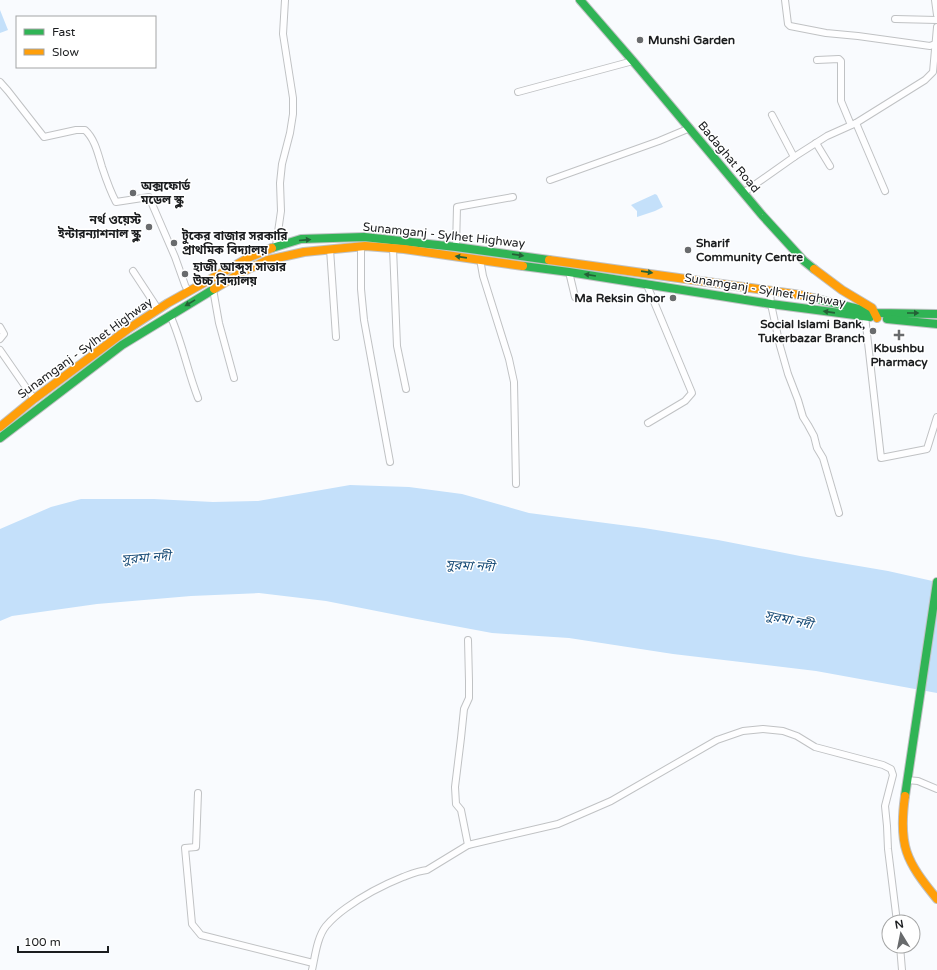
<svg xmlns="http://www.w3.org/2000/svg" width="937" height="970" viewBox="0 0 937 970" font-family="'Varela Round','Noto Sans Bengali',sans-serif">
<rect width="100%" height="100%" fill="#f9fbfe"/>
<g fill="#c4e0fa">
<polygon points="0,10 8,30 0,33"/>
<polygon points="655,194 657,195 663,207 655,211 637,217 637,211 631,205"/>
<polygon points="350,485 409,487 462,494 529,513 644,528 718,540 800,556 888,571 937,582 937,693 816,671 673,654 569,638 492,633 417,619 326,601 259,593 191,596 97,604 12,616 0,621 0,529 51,507 81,499 154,499 213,502 258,501"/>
</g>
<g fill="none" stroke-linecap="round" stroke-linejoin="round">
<defs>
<g id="street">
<polyline points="785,0 788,24 790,26 826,33 858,36 930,46 935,44"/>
<polyline points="935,0 937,15"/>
<polyline points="895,19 937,20"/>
<polyline points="817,60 839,59 841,61 841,101 851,125"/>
<path d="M0,82L8,91L44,137L76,130H85C95,139 98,154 102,167C106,179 110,191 116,202L149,197L175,257L185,285L188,291"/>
<polyline points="518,92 633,61"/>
<polyline points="772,115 794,157"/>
<polyline points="856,123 885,191"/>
<polyline points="816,143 830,166"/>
<polyline points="550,180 659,141 690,128"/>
<polyline points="743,193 794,157 827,136 856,123 925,80 933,72 937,27"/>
<polyline points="276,246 281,211 280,183 282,164 290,133 293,114 293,98 283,34 285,0"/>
<polyline points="361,246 361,289 364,320 390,462"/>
<polyline points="456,247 457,207 513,197"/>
<polyline points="393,248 397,346 406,389"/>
<polyline points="330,249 336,337"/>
<polyline points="480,259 483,276 509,359 514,382 516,484"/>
<polyline points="133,271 158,309"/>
<polyline points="569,272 575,297"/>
<polyline points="647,285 692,393 685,401 648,423"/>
<polyline points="213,289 219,323 234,378"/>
<polyline points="770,291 771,304 780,346 788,374 798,400 803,417 808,425 814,436 817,448 823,458 839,513"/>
<path d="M170,315C182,341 187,370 198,398"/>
<polyline points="865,316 881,458 927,449 937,417"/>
<polyline points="0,327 4,334 0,339"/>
<polyline points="0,350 34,399"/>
<polyline points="468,640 469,681 469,698 464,709 461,738 455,787 456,804 461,810 468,845"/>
<polyline points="907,780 918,781 937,789"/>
<polyline points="198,793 196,847 185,848 192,924 201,935 313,963"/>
<polyline points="900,946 902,970"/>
<path d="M312,970C315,957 317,937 326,926C332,919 339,913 346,908C364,895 383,885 403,877C411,874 418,871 427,870L468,845L558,824L611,801L717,740L743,731L763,729L783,731L797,736L815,747L883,765L891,769L893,775L885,806L887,826L888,849L897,922"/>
</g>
<g id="fast">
<polyline points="580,0 633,61 762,215 804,261 814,269"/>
<polyline points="272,248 301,239 364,237 456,247 549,260"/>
<polyline points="523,266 569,272 771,304 870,317"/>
<polyline points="813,298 875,313 937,314"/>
<polyline points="887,319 937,324"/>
<polyline points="0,438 122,345 214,289"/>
<polyline points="905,796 937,582"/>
</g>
<g id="slow">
<polyline points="549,260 801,295 813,298"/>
<polyline points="814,269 842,290 872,308 877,318"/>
<polyline points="214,289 244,271 268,260 304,252 365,246 404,249 523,266"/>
<polyline points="0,427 34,399 128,329 168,303 250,257 272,248"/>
<path d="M905,796C898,846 906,861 937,899"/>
</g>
</defs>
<use href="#street" stroke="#c0c2c4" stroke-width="8"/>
<use href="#fast" stroke="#c0c2c4" stroke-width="10"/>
<use href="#slow" stroke="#c0c2c4" stroke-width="10"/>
<use href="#street" stroke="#fefeff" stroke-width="6"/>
<use href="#fast" stroke="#30b455" stroke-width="8"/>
<use href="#slow" stroke="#ff9f0a" stroke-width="8"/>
</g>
<defs><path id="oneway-solid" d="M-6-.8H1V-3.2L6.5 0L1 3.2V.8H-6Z"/></defs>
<g fill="#246137">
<use href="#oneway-solid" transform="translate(305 240) rotate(-5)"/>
<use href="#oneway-solid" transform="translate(518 255) rotate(8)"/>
<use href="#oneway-solid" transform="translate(461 257) rotate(-172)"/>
<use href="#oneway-solid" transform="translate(647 272) rotate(8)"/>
<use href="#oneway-solid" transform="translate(590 275) rotate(-171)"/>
<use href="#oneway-solid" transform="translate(190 303) rotate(149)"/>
<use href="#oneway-solid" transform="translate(829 312) rotate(-172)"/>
<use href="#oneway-solid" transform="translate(913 313)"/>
</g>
<g fill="#696b6d" stroke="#fff" stroke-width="1.5">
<circle cx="640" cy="40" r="4"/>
<circle cx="133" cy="193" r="4"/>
<circle cx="149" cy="227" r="4"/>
<circle cx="174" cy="243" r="4"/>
<circle cx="688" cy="250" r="4"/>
<circle cx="185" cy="274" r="4"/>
<circle cx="673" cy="298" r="4"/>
<circle cx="873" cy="331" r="4"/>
<path d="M897 329h4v4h4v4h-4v4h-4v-4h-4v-4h4z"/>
</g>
<g text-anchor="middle" stroke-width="3" stroke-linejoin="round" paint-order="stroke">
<g font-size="12" font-weight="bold" fill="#1b1d1f" stroke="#fff" text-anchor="start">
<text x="648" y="44">Munshi Garden</text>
<text x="141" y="190">অক্সফোর্ড<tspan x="141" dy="14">মডেল স্কুল</tspan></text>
<text x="141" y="224" text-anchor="end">নর্থ ওয়েস্ট<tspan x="141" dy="14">ইন্টারন্যাশনাল স্কুল</tspan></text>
<text x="182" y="240">টুকের বাজার সরকারি<tspan x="182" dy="14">প্রাথমিক বিদ্যালয়</tspan></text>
<text x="696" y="247">Sharif<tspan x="696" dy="14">Community Centre</tspan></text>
<text x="193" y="271">হাজী আব্দুস সাত্তার<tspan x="193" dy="14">উচ্চ বিদ্যালয়</tspan></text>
<text x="665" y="302" text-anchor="end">Ma Reksin Ghor</text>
<text x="865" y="328" text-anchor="end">Social Islami Bank,<tspan x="865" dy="14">Tukerbazar Branch</tspan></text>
<text x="899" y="352" text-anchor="middle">Kbushbu<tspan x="899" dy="14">Pharmacy</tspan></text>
</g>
<g font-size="12" fill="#1b1d1f" stroke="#fff">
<text transform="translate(729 157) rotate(50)" y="4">Badaghat Road</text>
<text transform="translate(444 235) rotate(6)" y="4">Sunamganj - Sylhet Highway</text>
<text transform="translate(765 290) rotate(9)" y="4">Sunamganj - Sylhet Highway</text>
<text transform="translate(85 348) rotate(-36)" y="4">Sunamganj - Sylhet Highway</text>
</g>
<g font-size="13" font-style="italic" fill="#174b76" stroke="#fff">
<text transform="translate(146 557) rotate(-4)" y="5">সুরমা নদী</text>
<text transform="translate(470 565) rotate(3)" y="5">সুরমা নদী</text>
<text transform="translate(789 619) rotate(12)" y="5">সুরমা নদী</text>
</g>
</g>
<rect x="16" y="16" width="140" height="52" fill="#ffffff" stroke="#a4a5a5"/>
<rect x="24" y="29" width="20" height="6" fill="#30b455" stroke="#a4a5a5"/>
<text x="52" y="36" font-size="12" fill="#1b1d1f">Fast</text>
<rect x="24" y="49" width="20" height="6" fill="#ff9f0a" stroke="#a4a5a5"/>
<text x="52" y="56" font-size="12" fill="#1b1d1f">Slow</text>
<g transform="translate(901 934) rotate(350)"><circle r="19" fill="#ffffff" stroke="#a4a5a5"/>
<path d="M0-3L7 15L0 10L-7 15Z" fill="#696b6d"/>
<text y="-6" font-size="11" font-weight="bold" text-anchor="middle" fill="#1b1d1f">N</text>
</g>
<path d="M18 946v6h90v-6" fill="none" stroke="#1b1d1f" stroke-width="2"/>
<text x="24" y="946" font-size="12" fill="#1b1d1f" stroke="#ffffff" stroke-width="3" paint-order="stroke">100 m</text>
</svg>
